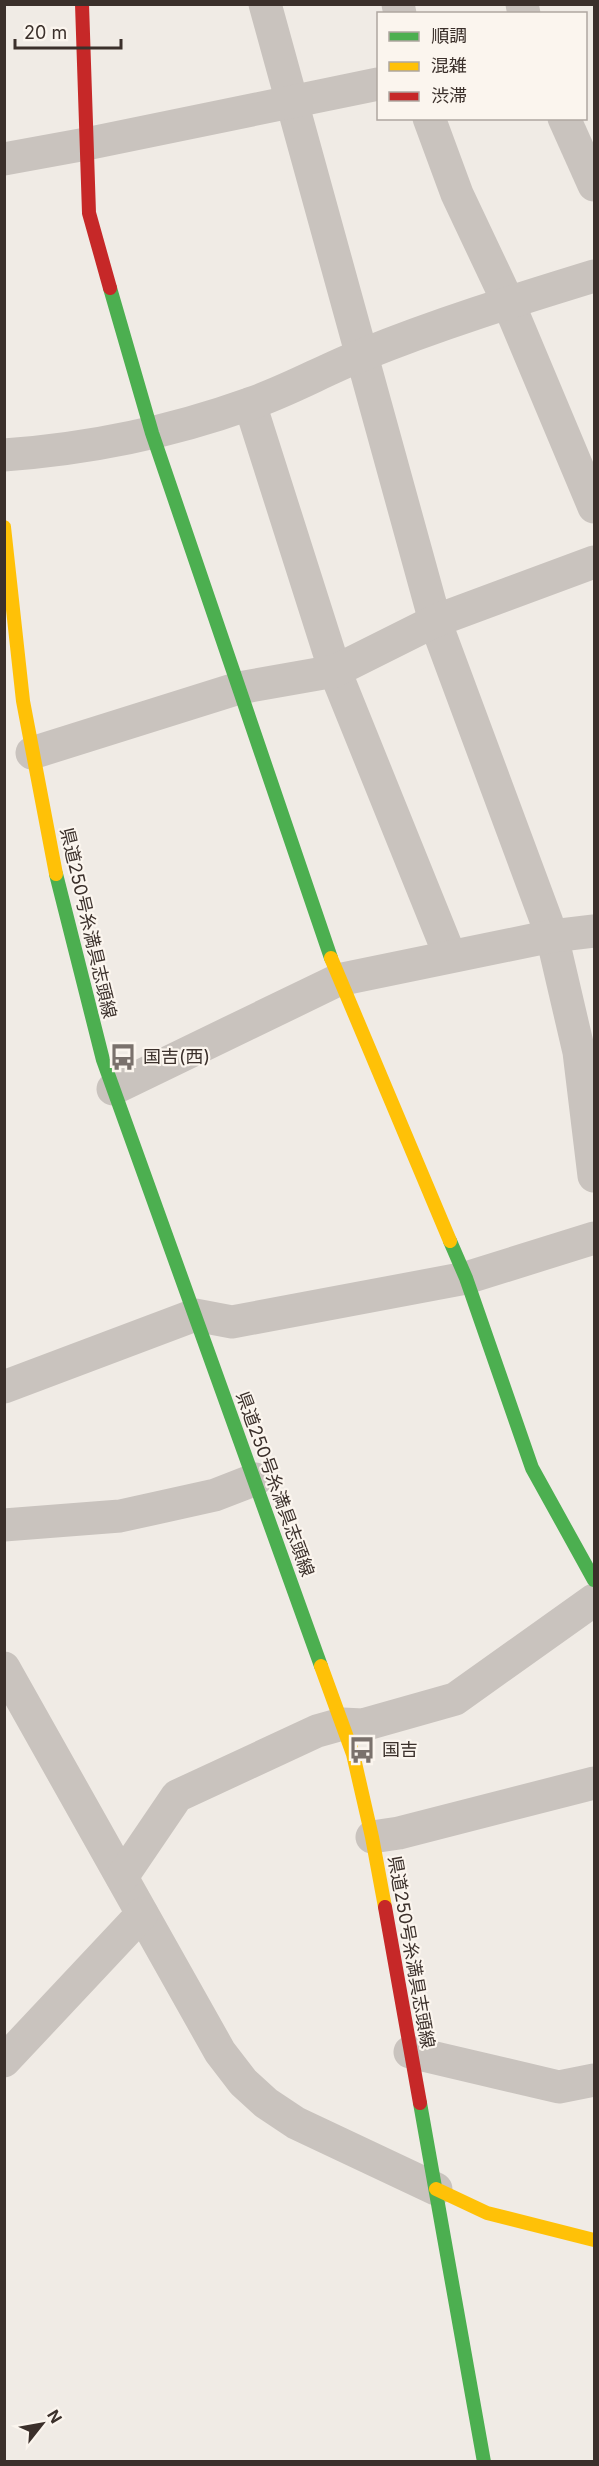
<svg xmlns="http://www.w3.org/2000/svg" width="599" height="2466" viewBox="0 0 599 2466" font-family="Inter,'Noto Sans JP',sans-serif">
<rect width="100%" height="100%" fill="#f0ebe5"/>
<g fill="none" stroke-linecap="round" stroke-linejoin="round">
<g stroke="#c9c3be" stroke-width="33">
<polyline points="265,4 435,621 552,936 579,1052 594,1176"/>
<polyline points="398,4 400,14"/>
<polyline points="522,4 524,14"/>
<polyline points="429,118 457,194 508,302 594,507"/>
<polyline points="564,118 594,185"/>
<polyline points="4,159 86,144 378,84"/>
<polyline points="250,404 335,671 450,956"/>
<path d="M4,455C87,449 171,432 249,404C288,391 324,370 362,355C438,324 516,300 594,276"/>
<polyline points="32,753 239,688 335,671 435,621 594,562"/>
<polyline points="113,1089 338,980 552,936 594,931"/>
<polyline points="4,1387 195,1315 232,1322 466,1278 594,1238"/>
<polyline points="4,1525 120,1516 215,1495 256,1479"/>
<polyline points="4,1668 220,2052 243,2082 266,2103 296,2123 436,2189"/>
<polyline points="372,1837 399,1833 594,1783"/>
<polyline points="122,1877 177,1796 317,1731 342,1724 363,1725 455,1699 594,1600"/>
<polyline points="410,2052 559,2087 594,2080"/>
<polyline points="4,2061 142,1914"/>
</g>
<g stroke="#4caf50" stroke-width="14">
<polyline points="110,288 152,433 331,958"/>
<polyline points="56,874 103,1060 321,1666"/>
<polyline points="450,1241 466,1278 532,1468 594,1580"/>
<polyline points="420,2103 484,2462"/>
</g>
<g stroke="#ffc107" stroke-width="14">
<polyline points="4,527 23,701 56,874"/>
<polyline points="331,958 450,1241"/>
<polyline points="321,1666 353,1754 372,1837 385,1907"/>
<polyline points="436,2189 487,2213 594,2240"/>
</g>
<g stroke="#c62828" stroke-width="14">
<polyline points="82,4 89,213 110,288"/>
<polyline points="385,1907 420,2103"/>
</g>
</g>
<defs>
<symbol id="bus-bare" viewBox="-9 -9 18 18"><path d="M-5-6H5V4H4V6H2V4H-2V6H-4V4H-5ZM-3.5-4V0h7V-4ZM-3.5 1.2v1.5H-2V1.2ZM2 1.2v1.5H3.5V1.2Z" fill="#7a716c" stroke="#fbf5ee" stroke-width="2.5" paint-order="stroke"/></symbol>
</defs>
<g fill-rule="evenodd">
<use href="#bus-bare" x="104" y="1038" width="38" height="38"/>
<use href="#bus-bare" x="343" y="1731" width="38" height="38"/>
</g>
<g text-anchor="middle" stroke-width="4.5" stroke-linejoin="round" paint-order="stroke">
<g font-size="18" fill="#3b302b" stroke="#fbf5ee">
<text transform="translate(88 923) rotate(77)" y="6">県道250号糸満具志頭線</text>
<text transform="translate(275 1484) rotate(70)" y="6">県道250号糸満具志頭線</text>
<text transform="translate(411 1952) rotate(80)" y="6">県道250号糸満具志頭線</text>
</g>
<g font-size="18" fill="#3b302b" stroke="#fbf5ee" text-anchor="start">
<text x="143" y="1063">国吉(西)</text>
<text x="382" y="1756">国吉</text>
</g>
</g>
<rect width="599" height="2466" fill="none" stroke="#3b302b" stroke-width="12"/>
<rect x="377" y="12" width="210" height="108" fill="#fbf5ee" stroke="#aea6a0" stroke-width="1.5"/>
<rect x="389" y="32" width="30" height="9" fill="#4caf50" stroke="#aea6a0" stroke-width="1.5"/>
<text x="431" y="42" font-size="18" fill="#3b302b">順調</text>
<rect x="389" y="62" width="30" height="9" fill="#ffc107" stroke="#aea6a0" stroke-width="1.5"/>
<text x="431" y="72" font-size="18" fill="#3b302b">混雑</text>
<rect x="389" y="92" width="30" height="9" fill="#c62828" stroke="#aea6a0" stroke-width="1.5"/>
<text x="431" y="102" font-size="18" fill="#3b302b">渋滞</text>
<g transform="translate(42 2424) rotate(59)" stroke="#fbf5ee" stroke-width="4.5" paint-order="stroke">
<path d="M0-4.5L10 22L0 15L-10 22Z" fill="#3b302b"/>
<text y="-9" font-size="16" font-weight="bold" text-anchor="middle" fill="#3b302b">N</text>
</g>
<path d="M15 39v9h106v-9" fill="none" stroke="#3b302b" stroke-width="3"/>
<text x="24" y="39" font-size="18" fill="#3b302b" stroke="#fbf5ee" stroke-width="4.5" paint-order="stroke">20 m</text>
</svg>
